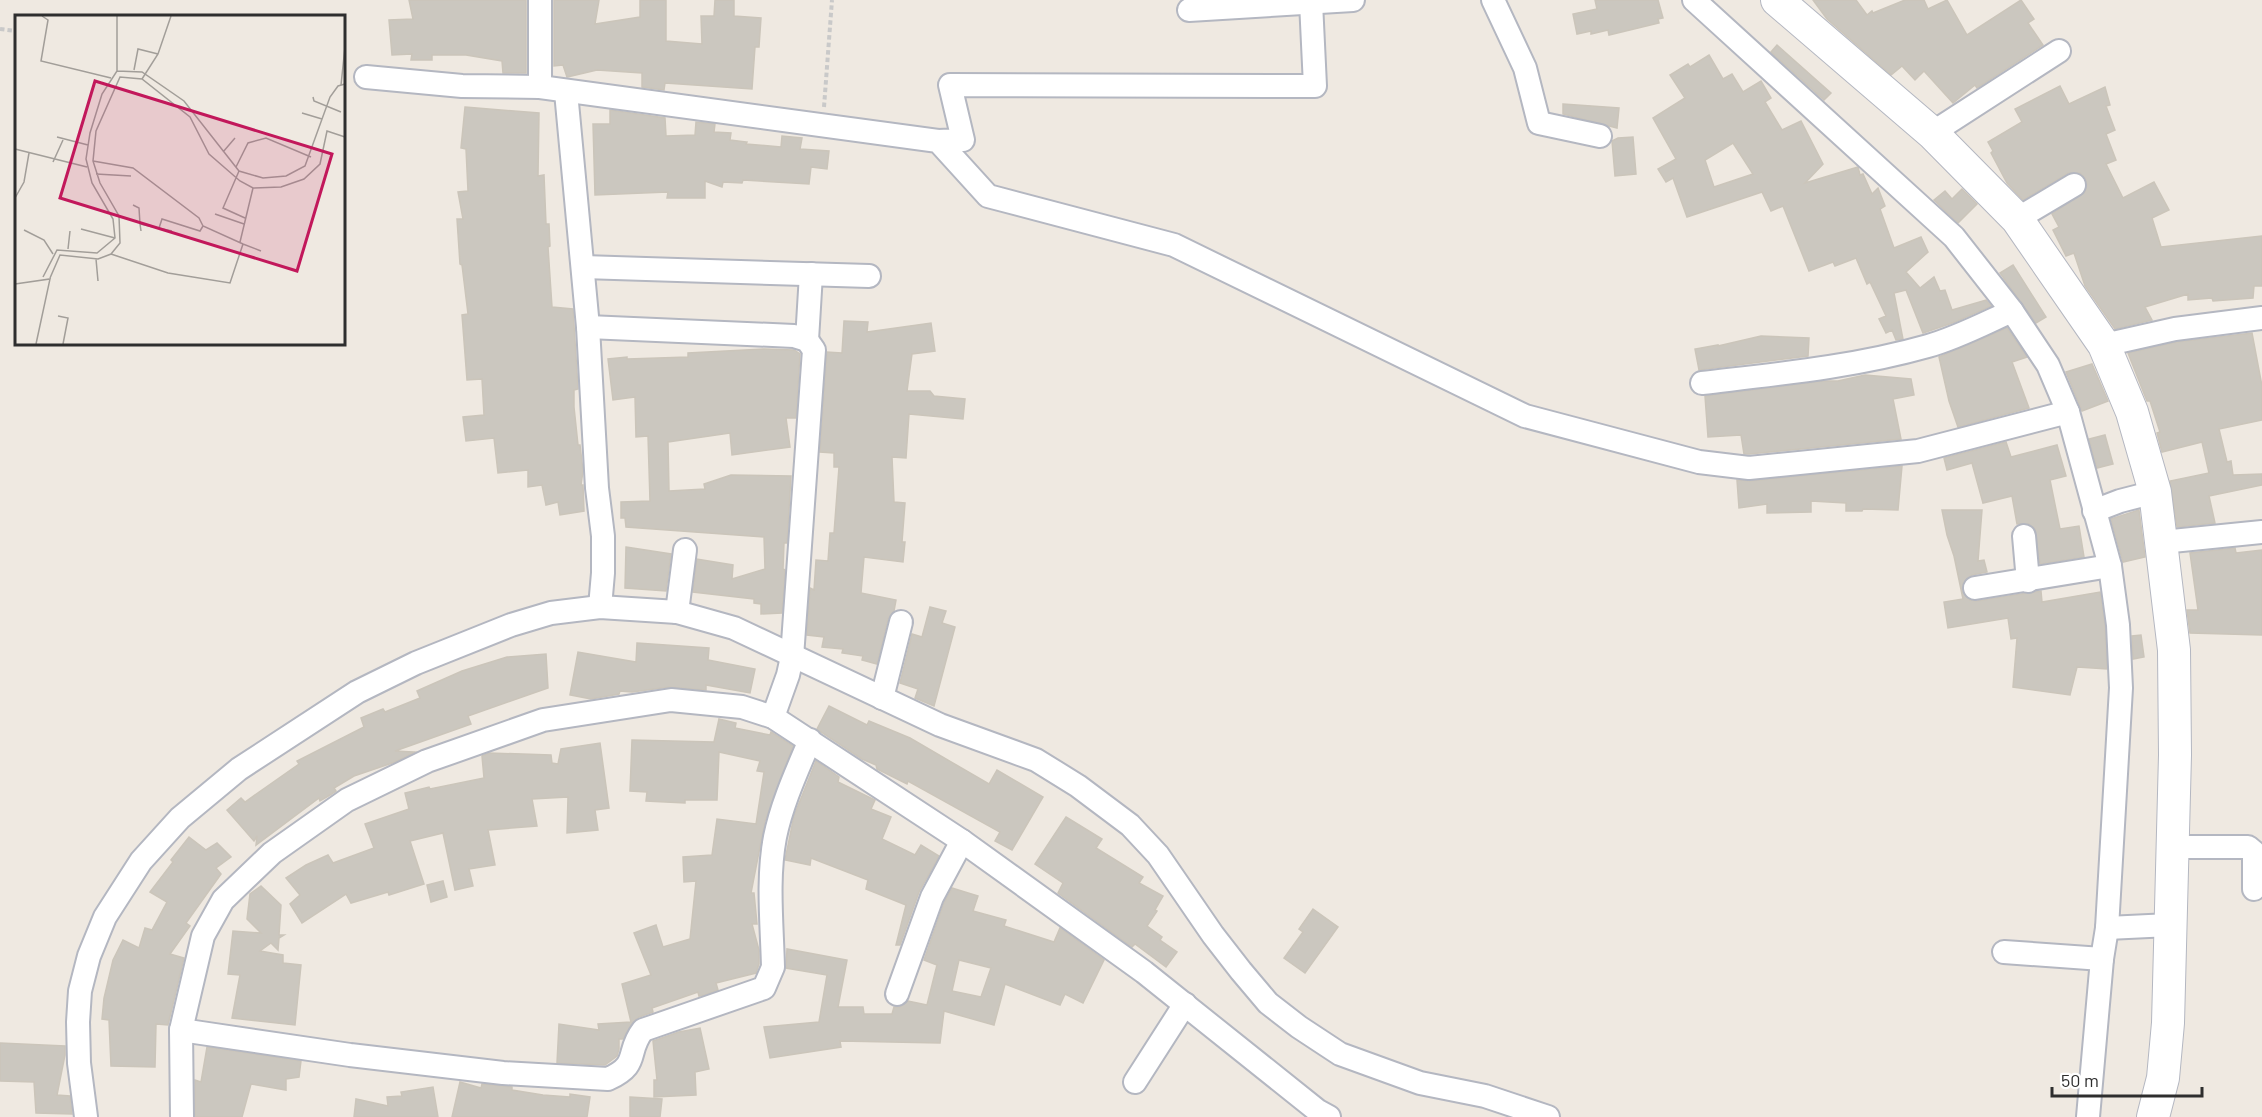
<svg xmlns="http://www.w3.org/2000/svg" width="2262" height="1117" viewBox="0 0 2262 1117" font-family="Barlow,sans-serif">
<rect width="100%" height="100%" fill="#efe9e1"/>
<g fill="#cbc7bf" stroke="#cbc5ba" stroke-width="1.5" fill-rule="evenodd">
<polygon points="409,0 526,0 526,73 503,73 502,61 466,55 432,55 432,60 411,60 412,54 392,55 389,20 413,19"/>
<polygon points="554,0 599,0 595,24 640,17 640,0 666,0 666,41 702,44 701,16 714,16 715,0 734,0 734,16 761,18 759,47 755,47 752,89 665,83 664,90 642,87 642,73 597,70 567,77 563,65 554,66"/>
<polygon points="1595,0 1658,0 1663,18 1658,19 1659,23 1609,35 1608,30 1591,34 1591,31 1577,34 1573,14 1597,9"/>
<polygon points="1813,0 1856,0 1867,15 1872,11 1873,13 1905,0 1924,0 1928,9 1947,0 1967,35 2021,0 2034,19 2028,23 2043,45 1977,88 1975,85 1953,103 1924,71 1915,80 1902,66 1891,75 1827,19"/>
<polygon points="1777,45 1831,93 1824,100 1771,52"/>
<path d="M1709,55L1723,79L1732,74L1743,92L1761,81L1771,98L1765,102L1782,130L1801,121L1823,164L1805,183L1858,167L1860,175L1863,174L1872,194L1878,188L1885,206L1880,209L1894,248L1921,237L1928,252L1906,272L1920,288L1934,277L1940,291L1945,290L1952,310L1986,300L1991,306L1955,322L1923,333L1906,290L1894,293L1903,339L1896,340L1892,330L1886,333L1879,319L1886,316L1870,282L1867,284L1856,258L1835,266L1833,262L1809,271L1783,206L1771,211L1762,192L1687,217L1673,178L1666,182L1658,169L1676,159L1653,118L1685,98L1670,75L1688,64L1690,67ZM1733,143L1753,174L1714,187L1705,160Z"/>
<polygon points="2060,86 2069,104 2105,87 2110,105 2106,106 2115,130 2106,134 2116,160 2106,164 2123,198 2154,182 2169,210 2152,218 2161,247 2262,236 2262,286 2254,286 2253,298 2213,301 2212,298 2188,300 2188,294 2145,307 2152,320 2115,329 2085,286 2074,253 2066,256 2053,230 2059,227 2052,214 2085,192 2087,184 2085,178 2080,173 2068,173 2023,200 2007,183 1991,153 1993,151 1988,142 2022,122 2015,109"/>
<polygon points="1563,104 1619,108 1617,128 1563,114"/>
<polygon points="465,107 539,113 538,176 544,175 546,224 549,224 550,246 548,247 552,307 573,309 578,389 574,390 574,407 578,445 580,445 583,471 581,485 583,485 584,511 560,515 558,502 546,505 542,485 528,487 528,470 498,473 494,438 466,441 463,417 484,415 482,379 467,380 462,315 468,314 462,265 460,264 457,219 463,219 458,192 468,191 466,149 461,148"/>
<polygon points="610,110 665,118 666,136 695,135 696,122 715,124 714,132 731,133 730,140 747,142 746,144 781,147 782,136 802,138 800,149 829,151 827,169 811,167 809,184 743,180 742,183 723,182 722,187 705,181 705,198 667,198 668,192 595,195 593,124 610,124"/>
<polygon points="1633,137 1636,174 1615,176 1612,141 1618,138"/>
<polygon points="1962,189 1977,204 1958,223 1934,200 1945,191 1952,199"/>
<polygon points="2013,265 2046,317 2036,323 2000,273"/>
<polygon points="844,321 868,322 867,332 931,323 935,351 912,354 907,391 930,391 934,396 965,399 963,419 909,414 906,458 892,457 894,502 905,503 902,542 905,542 903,562 864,557 861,593 896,600 894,611 888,619 877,664 862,660 863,656 842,653 843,649 822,647 824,637 807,635 810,588 814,590 816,560 828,561 830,533 834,533 839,467 834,467 834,453 820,452 827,352 842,353"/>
<polygon points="2007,328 2027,357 2012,362 2029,408 1958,427 1949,401 1939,357"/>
<polygon points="2252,333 2262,386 2262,420 2219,429 2227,462 2231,461 2233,475 2262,474 2262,485 2209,496 2215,523 2177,527 2170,481 2209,473 2202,442 2162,452 2157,433 2160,432 2150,401 2147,401 2128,353 2177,342"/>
<polygon points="1761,336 1809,338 1808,356 1699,370 1695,349 1718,345 1718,346"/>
<polygon points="764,349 794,350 800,354 796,418 786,418 790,447 732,455 730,433 668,442 669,491 705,489 704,484 731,475 791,476 787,543 784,543 783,569 785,570 782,613 761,614 761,604 754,603 754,599 693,592 697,559 733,565 732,579 765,569 764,537 626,527 625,518 621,518 621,502 650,501 648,436 636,437 635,397 613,400 608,359 627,357 627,359 688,357 688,353"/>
<polygon points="2092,364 2108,401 2082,411 2066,372"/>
<polygon points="1865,375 1911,379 1914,395 1893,399 1901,439 1749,454 1744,454 1741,435 1708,437 1705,396 1824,381 1838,381"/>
<polygon points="2105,435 2113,464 2097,468 2089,439"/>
<polygon points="2006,442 2011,457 2057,445 2066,476 2050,480 2060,529 2079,526 2084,557 2040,564 2035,529 2029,524 2017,524 2012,496 1983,503 1972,463 1947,470 1944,458"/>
<polygon points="1902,466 1898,510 1863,509 1862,511 1846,511 1846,503 1811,501 1811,512 1767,513 1767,504 1739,508 1737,480 1750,481"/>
<polygon points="1942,510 1982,510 1978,561 1984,560 1987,572 1972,575 1963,583 1962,591 1970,600 1977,601 2041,591 2042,602 2100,592 2105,626 2107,669 2077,667 2070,695 2013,687 2017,638 2011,639 2008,618 1948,628 1944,602 1963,599 1954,556 1947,535"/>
<polygon points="2139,510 2145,557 2123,562 2111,519"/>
<polygon points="626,547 671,554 666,591 625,588"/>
<polygon points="2235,548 2236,553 2262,550 2262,635 2190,633 2187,610 2198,610 2190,553"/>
<polygon points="930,607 946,611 942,623 955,627 934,706 915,698 918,689 900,683 912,634 922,637"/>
<polygon points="2141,635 2144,657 2133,659 2132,636"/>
<polygon points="637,643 709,648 708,660 755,669 750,693 706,685 706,690 669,687 632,692 620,691 619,694 591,699 570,695 578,652 636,662"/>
<polygon points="546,654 548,688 468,716 471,724 395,751 415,752 395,762 354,776 334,788 336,791 330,795 320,801 319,798 256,845 257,836 254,841 227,810 241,798 245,802 299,764 297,761 364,727 361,718 383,709 385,712 420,698 417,691 462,671 507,657"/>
<polygon points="829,706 867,725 869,721 910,738 989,784 997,770 1043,797 1012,850 995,841 1000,832 908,781 907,784 877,769 876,765 862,759 821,732 817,729"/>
<polygon points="719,719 736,723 735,728 770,735 771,732 793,746 765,821 751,893 754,893 757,924 752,924 759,950 759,964 756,973 716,983 718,990 704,995 699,996 698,992 652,1008 653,1012 639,1017 632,1023 623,1039 619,1039 619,1049 617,1056 605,1065 557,1063 559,1024 599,1030 598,1024 631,1022 622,984 651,975 634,933 656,925 663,947 690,939 696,881 684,882 683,857 712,855 717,819 756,824 764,772 757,771 760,761 719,752 717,800 685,800 685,803 646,801 647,792 630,791 632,740 714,742"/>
<polygon points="600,743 609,808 595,810 598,830 567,833 568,797 532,799 537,826 488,830 495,865 469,869 473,886 455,890 443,833 410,841 424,884 389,895 388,892 351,903 346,894 302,923 290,904 300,895 286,878 306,865 328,855 333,863 374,848 365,824 409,809 405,793 429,787 430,789 484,778 482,756 489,753 551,755 552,763 558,764 561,749"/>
<polygon points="816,761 839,777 838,782 875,800 871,809 891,817 882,839 915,855 921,845 939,856 919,892 900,945 896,945 906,905 866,889 868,880 811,858 810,865 785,860 794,816"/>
<polygon points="1066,817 1102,839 1096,848 1143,877 1139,883 1163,896 1155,910 1157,911 1147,926 1162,937 1160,940 1177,952 1166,967 1135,944 1132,947 1058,893 1063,883 1035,864"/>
<polygon points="189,837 206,850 217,843 231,857 216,868 221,874 186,923 190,926 170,954 184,958 168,1025 156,1024 155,1067 111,1066 109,1020 102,1019 104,998 113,960 123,940 139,948 145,928 152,930 167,902 150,892 173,862 171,860"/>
<polygon points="443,881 447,897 431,902 427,885"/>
<polygon points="261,886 281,905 279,935 284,935 279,938 278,950 271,943 260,951 283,955 283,963 301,965 295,1025 232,1018 240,975 228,974 233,931 261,933 247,919 250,894"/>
<path d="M952,888L978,896L973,911L1006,920L1004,926L1054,942L1060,928L1104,960L1083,1003L1065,994L1060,1005L1005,984L994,1025L944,1011L940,1043L840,1041L841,1047L770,1058L764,1027L819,1022L827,975L786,968L787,949L847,960L838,1007H863L864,1014H892L894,1007H900L908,1001L927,1005L937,965L924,960L944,903ZM959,960L991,968L981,997L952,991Z"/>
<polygon points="1313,909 1338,927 1305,973 1284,958 1303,932 1299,929"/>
<polygon points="700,1028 709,1069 695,1072 696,1095 654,1097 654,1080 657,1080 653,1041 679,1032"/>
<polygon points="0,1043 65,1046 65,1055 57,1095 70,1096 72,1114 36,1113 34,1082 0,1081"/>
<polygon points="207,1047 301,1061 299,1077 286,1079 286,1090 251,1084 242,1117 195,1117 195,1080 201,1082"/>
<polygon points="460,1082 481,1088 482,1084 512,1087 512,1090 543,1095 570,1097 570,1094 590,1097 587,1117 452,1117"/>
<polygon points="433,1087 438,1117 354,1117 356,1099 388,1106 387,1097 402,1096 401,1092"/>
<polygon points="630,1097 662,1099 660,1117 630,1117"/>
</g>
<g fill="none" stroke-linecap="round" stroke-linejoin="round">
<defs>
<g id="street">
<polyline points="1493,0 1525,68 1539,123 1600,136"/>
<polyline points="1694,0 1954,237 2012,311 2048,365 2068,412 2110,566 2118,625 2121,688 2107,928 2102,959 2088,1117"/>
<polyline points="1189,10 1353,0"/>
<polyline points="366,77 462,86 540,87 540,0"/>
<polyline points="540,87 938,141 988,196 1174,245 1525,416 1699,462 1749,468 1918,451 2068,412"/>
<polyline points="566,92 588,327 597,488 603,536 603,573 600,607"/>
<polyline points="1932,133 2059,51"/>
<polyline points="938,141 963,140 950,85 1315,86 1311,2"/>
<polyline points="2017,219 2074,185"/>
<polyline points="583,267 869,276"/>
<polyline points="588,327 794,336 807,340 814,350 792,657 788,675 773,717"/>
<polyline points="807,340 811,274"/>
<polyline points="2104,345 2175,329 2262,318"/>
<path d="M1702,383C1778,374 1854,367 1928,346C1957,338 1985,323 2012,311"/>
<polyline points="2094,511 2120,501 2155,492"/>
<polyline points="2024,536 2028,581"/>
<polyline points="2162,542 2262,532"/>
<polyline points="1975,588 2110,566"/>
<polyline points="677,612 685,550"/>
<polyline points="882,698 901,622"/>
<polyline points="2172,847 2248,847 2254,852 2254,889"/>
<polyline points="2107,928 2170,925"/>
<polyline points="2004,952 2102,959"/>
<polyline points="897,994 932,897 962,841"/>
<path d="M181,1030L350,1055L503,1073L608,1079C641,1064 625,1053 643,1030L764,988L773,967C772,925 767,879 775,837C782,803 797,771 810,740"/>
<polyline points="1135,1082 1185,1004"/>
<polyline points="86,1117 79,1063 78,1022 80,991 89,956 105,917 141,861 180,818 239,769 357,692 416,663 511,625 551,613 600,607 677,612 734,628 940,725 1036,760 1078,786 1130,825 1158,855 1213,935 1241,971 1268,1003 1299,1027 1340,1054 1420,1083 1485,1096 1548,1117"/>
<polyline points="182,1117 181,1030 203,936 223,900 272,853 347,800 427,761 543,720 671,700 742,707 773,717 962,841 1144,972 1318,1111 1329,1117"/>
</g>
<polyline id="secondary" points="1777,0 1932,133 2017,219 2104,345 2132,412 2155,492 2174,650 2175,755 2168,1023 2163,1078 2153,1117"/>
</defs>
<use href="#street" stroke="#b4b7c1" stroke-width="26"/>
<use href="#secondary" stroke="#b4b7c1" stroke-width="34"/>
<g stroke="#c9c9c9" stroke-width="4" stroke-dasharray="4.5 3" stroke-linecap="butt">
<polyline points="0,29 16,31"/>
<polyline points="824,107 832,0"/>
</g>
<use href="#street" stroke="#fff" stroke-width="22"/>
<use href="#secondary" stroke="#fff" stroke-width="32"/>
</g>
<g transform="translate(15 15)">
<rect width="330" height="330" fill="#efe9e1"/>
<path fill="none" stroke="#a29e99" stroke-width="1.5" d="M27,1L33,5L26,46L96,63M119,55L123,34L143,39M102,56L127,57L169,86L224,156L248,163L271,161L290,151L315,82L323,71L330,69M127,64L143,39L156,1M326,70L330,32M298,82L299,86L326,97M287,98L307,104M42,122L73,130M0,134L72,152M208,137L220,123M78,146L118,153L184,203L188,211L228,229M38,147L48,125M221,152L233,128L251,123L296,142M224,156L208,193L230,203M81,159L116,161M0,183L9,167L14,138M118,190L124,193L125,209M200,199L229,209M144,213L147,204L185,216L188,211M66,214L100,223M9,215L29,225L38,239M126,216L125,209L157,216M225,227L238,173M53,234L55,216M96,239L153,258L215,268L228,229L246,236M81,244L83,266M28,262L42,235L82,238L100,223L98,204L77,168L71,144L75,118L87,79L102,56V1M35,263L45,240L83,244L96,239L105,228L104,201L85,168L78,146L81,116L105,62L127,64L175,102L194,139L225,166L238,173L266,172L289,164L305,149L312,116L330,122M0,269L35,264L21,329M43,301L53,303L48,329"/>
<path fill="#c2185b" fill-opacity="0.15" stroke="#c2185b" stroke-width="3" d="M80,66L317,139L282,256L45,183Z"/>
<rect width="330" height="330" fill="none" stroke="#2e2e2e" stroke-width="3"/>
</g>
<path d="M2052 1087v9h150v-9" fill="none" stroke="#2e2e2e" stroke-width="3"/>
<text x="2061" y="1087" font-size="18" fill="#2e2e2e" stroke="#ffffff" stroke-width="4.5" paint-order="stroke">50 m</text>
</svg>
